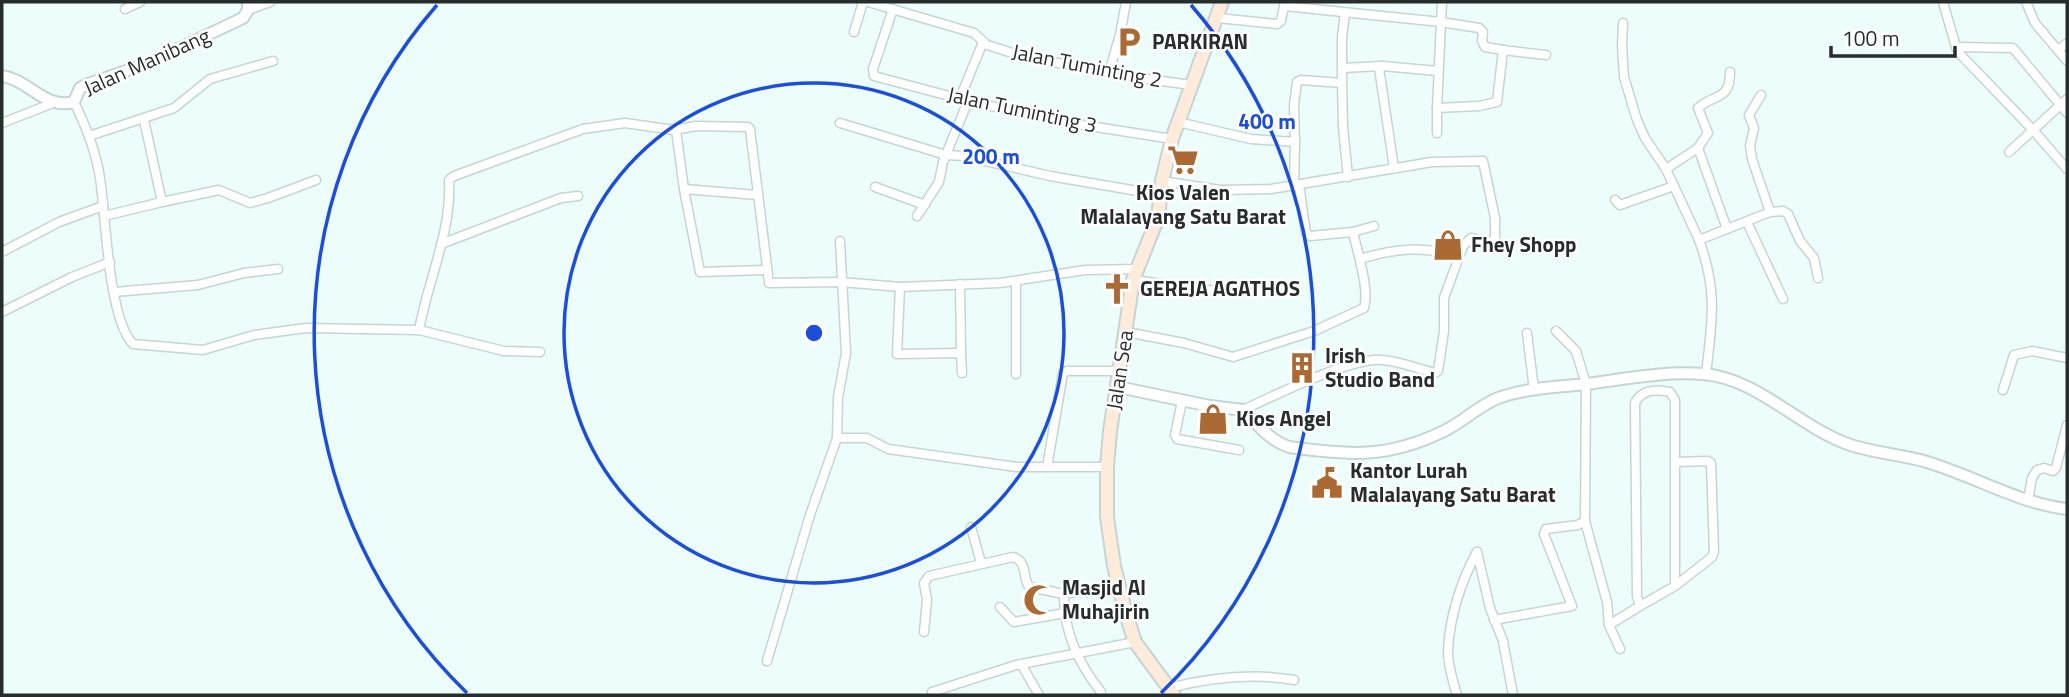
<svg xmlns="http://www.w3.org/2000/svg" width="2069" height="697" viewBox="0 0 2069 697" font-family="'Titillium Web',sans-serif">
<rect width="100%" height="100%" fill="#edfdfb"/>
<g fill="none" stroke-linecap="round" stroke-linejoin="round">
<defs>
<g id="minor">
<polyline points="868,2 974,33 987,45 1022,56 1126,76 1191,85"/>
<polyline points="1285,2 1284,6 1441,22 1437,108"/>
<polyline points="1442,2 1441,22 1479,28 1483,32 1482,41 1485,47 1503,50"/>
<polyline points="1943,2 1956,47 1961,55 2033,130 2067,169"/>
<polyline points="2026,2 2035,23 2067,61"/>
<polyline points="125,9 140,2"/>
<polyline points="893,9 873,69 874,76 968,101 1058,121 1172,139"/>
<polyline points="248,10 270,2"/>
<polyline points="1218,18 1277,24 1281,21 1284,6"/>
<polyline points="1623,23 1622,46 1624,77 1637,120 1645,138 1666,169 1699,240"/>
<polyline points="854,32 863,2"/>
<polyline points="1956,47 2013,48 2067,113"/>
<polyline points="2058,50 2067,43"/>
<polyline points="1342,68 1382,66"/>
<polyline points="1109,72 1120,35 1126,2"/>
<polyline points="1342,83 1342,37 1345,13"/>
<polyline points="960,98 983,42"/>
<path d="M74,102C86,126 96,152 100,178C106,217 108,318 133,344L203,350L254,335L306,328L419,330"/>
<polyline points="144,120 162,202"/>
<polyline points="1178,122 1251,139 1295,142 1294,105 1297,82 1301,80 1342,83 1343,127 1348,177"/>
<polyline points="2,123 53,103"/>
<polyline points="840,123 946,155 964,156 1050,176 1161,195"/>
<polyline points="676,130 684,189 757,195"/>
<polyline points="1437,133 1437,108 1479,106 1497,102 1503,50 1546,55"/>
<polyline points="89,136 174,108 210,79 273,61"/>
<polyline points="1698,148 1727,229"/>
<polyline points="2009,152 2067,99"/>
<polyline points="1394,168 1379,68 1382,66 1438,71"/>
<path d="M1666,169L1698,148L1708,133L1698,108C1714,93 1730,102 1730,72"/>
<path d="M1162,181L1220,190L1271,189L1432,162L1483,161L1495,218V241L1492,242L1471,238L1463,246L1444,298V331L1438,371L1435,373C1418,369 1399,361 1382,360C1352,357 1273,396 1243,410"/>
<polyline points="1294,186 1295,142"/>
<polyline points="875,187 925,205"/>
<polyline points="684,189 700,272 766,270"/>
<polyline points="1615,200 1620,205 1674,186"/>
<polyline points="1770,212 1783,211 1788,214 1800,241 1814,258 1818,278"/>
<polyline points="104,216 162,202 219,190 250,203 268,198 316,180"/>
<polyline points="917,216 939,182 943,162 968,101"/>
<polyline points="1747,222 1783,299"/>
<polyline points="1353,232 1374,226"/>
<polyline points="441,244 561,198 578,196"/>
<polyline points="2,252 59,222 103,206"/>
<path d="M1360,259C1389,250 1430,243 1457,259"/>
<polyline points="1133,280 1206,290 1231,291"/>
<polyline points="1016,282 1016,374"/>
<polyline points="960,284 961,353"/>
<polyline points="900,287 897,354 961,353 962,373"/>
<polyline points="114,292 198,285 244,273 278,269"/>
<polyline points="2,312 72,277 110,262"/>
<path d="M1126,332L1184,343L1233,357L1314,331L1364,308C1370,290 1357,251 1353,232L1310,236L1306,233L1299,185"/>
<polyline points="1527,333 1534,390"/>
<path d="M540,352L504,351L419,330C428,280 452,231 449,180L454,176L583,129L625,123L674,130L696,126L748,127L750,129L769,283L841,282L900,287L1000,283L1085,270L1136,269"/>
<path d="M1706,374C1712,322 1718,291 1699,240L1770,212L1752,159L1750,146L1754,128L1749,115L1761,95"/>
<polyline points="2003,390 2014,355 2032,351 2067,358"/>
<polyline points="1182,401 1175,435 1177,439 1239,450"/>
<polyline points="837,438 838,397 846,353 840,241"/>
<polyline points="1047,467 1063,373 1067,371 1120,371"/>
<polyline points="2028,500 2032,478 2037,470 2044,468 2053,471 2056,468 2067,425"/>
<polyline points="1585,521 1607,602 1609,625 1620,649"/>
<polyline points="971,527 981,563"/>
<polyline points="1477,552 1490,608 1503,641 1513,695"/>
<path d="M1675,586V400L1670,392C1656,389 1642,389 1635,403L1637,596L1640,606L1675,586L1712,557L1714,552L1711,463L1708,461L1675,462"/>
<polyline points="1000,607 1014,622 1065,613"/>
<polyline points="1494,620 1572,606 1544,534 1546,529 1578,525 1585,521 1586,384 1576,351 1556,331"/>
<polyline points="1609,625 1640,606"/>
<path d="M924,632L927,600L924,583L929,576L1013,557C1028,562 1022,576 1029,587L1064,594"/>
<polyline points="767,661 810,515 837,438 867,438 888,449 1017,467 1107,467"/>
<polyline points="1021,664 1039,695"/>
<path d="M1169,688C1209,678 1254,673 1294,680"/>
<polyline points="932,692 1016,665 1135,642"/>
<path d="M1101,692C1078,663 1063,631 1064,594L1119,586"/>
<path d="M1457,695C1453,681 1448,667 1448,652C1449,618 1461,581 1477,552"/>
</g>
<g id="tertiary">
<path d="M2,76C29,80 45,110 74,102L80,88L88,84L146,64L243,18L248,10V2"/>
<path d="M1118,387L1210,406L1243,410C1258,425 1269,440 1289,447C1350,455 1387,459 1444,431C1463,422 1478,406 1498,398C1526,388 1557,387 1587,384C1625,379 1664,371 1703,374C1756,378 1796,424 1845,443C1871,453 1900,454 1927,462C1974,476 2018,503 2067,509"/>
</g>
<polyline id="secondary" points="1174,695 1135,642 1126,614 1114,566 1107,517 1107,467 1110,431 1133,280 1158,217 1162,181 1172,139 1222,2"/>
</defs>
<use href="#minor" stroke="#c5d5d3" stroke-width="11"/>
<use href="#tertiary" stroke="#c5d5d3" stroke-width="14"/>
<use href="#secondary" stroke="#c5d5d3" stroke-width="16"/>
<use href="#minor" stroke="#fff" stroke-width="8"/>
<use href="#tertiary" stroke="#fff" stroke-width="10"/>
<use href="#secondary" stroke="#feebdc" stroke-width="12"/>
</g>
<g fill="none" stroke="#1d4ed8" stroke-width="3.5">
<circle cx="814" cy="333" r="250"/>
<path d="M467 693A500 500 0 0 1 437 5M1191 5A500 500 0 0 1 1161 693"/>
</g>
<defs>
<symbol id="parking-bare" viewBox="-9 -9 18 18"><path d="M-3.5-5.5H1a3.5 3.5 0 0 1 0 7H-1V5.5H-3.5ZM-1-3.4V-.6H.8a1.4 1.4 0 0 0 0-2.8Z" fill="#ab6934" stroke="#fff" stroke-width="2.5" paint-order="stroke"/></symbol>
<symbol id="supermarket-bare" viewBox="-9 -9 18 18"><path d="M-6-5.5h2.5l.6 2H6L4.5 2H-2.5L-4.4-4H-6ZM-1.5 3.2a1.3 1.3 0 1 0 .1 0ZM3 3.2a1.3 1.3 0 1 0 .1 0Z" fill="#ab6934" stroke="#fff" stroke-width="2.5" paint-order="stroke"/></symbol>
<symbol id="shop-bare" viewBox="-9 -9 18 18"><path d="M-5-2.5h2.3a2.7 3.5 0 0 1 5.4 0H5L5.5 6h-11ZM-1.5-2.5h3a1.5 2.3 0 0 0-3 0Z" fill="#ab6934" stroke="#fff" stroke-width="2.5" paint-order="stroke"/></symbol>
<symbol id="church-bare" viewBox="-9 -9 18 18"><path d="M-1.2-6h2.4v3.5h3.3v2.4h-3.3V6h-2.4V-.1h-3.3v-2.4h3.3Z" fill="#ab6934" stroke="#fff" stroke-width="2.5" paint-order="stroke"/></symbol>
<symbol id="building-bare" viewBox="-9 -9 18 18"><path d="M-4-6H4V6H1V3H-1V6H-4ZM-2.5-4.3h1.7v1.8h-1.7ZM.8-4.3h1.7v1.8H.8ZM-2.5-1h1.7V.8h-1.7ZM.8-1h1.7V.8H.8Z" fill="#ab6934" stroke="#fff" stroke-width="2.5" paint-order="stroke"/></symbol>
<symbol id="civic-bare" viewBox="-9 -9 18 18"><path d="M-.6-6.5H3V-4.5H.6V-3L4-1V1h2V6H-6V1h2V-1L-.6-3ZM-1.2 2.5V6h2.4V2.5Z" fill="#ab6934" stroke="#fff" stroke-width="2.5" paint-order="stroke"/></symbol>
<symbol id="mosque-bare" viewBox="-9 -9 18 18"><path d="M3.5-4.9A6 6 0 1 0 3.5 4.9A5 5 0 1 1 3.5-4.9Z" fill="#ab6934" stroke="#fff" stroke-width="2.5" paint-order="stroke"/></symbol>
</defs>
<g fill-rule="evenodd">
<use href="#parking-bare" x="1107" y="20" width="44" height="44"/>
<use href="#supermarket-bare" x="1161" y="138" width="44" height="44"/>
<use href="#shop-bare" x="1426" y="223" width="44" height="44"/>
<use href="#church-bare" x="1095" y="267" width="44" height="44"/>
<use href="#building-bare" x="1280" y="346" width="44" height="44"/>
<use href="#shop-bare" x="1191" y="397" width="44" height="44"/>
<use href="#civic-bare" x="1305" y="461" width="44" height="44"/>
<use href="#mosque-bare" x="1017" y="578" width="44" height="44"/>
</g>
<g text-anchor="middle" stroke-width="5" stroke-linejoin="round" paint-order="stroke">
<g font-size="21" font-weight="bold" fill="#272d2c" stroke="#fff" text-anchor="start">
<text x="1152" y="49">PARKIRAN</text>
<text x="1183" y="200" text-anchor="middle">Kios Valen<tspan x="1183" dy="24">Malalayang Satu Barat</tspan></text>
<text x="1471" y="252">Fhey Shopp</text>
<text x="1140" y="296">GEREJA AGATHOS</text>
<text x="1325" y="363">Irish<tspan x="1325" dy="24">Studio Band</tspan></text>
<text x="1236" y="426">Kios Angel</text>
<text x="1350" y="478">Kantor Lurah<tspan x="1350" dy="24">Malalayang Satu Barat</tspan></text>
<text x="1062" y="595">Masjid Al<tspan x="1062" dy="24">Muhajirin</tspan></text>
</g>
<g font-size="21" fill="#272d2c" stroke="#fff">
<text transform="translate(147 62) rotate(-24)" y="7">Jalan Manibang</text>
<text transform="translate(1087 66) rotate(11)" y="7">Jalan Tuminting 2</text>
<text transform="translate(1022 110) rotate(12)" y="7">Jalan Tuminting 3</text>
<text transform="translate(1120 370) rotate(-81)" y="7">Jalan Sea</text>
</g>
</g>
<circle cx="814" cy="333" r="10" fill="#1d4ed8" stroke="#fff" stroke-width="3.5"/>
<g font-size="21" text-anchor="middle" font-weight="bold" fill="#1d4ed8" stroke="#fff" stroke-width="5" stroke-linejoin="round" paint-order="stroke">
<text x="1267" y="129">400 m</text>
<text x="991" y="164">200 m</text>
</g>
<rect width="2069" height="697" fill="none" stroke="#272d2c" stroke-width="7"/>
<path d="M1831 46v10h124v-10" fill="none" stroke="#272d2c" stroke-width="3.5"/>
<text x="1842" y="46" font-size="21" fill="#272d2c" stroke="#ffffff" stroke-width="5" paint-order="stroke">100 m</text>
</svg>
